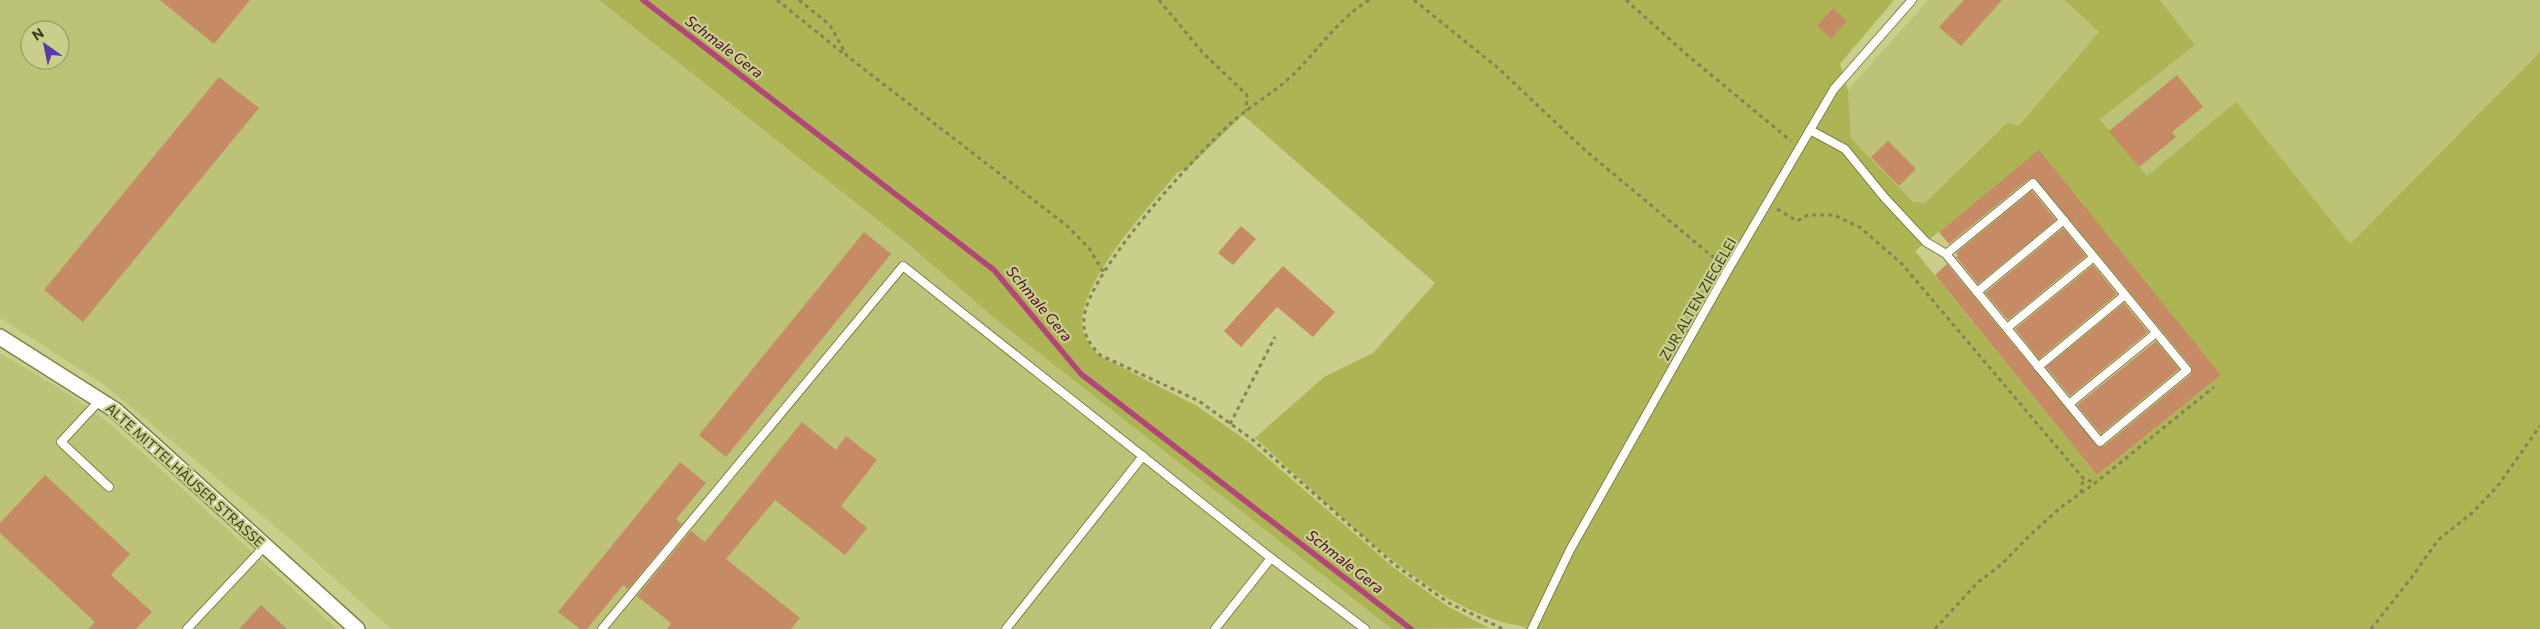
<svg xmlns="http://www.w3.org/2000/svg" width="2540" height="629" viewBox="0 0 2540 629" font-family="Commissioner,sans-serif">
<rect width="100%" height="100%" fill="#c9cf8b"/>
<g fill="#bcc377" fill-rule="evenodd">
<path d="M0,0H599L908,244L998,321L1392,629H391L289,538L103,384L0,318ZM30,30H60V60H30Z"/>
<polygon points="1928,0 2064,0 2099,32 2017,126 2008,122 1925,203 1913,202 1851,138 1848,90"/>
<polygon points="2160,0 2540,0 2540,52 2350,244 2236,103 2147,176 2100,118 2195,45"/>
<polygon points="0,353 66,392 113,426 337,629 0,629"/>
</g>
<path fill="#adb454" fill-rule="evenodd" d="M599,0H1894L1840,64L1848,90L1851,138L1913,202L1925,203L2008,122L2018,126L2099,32L2064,0H2160L2195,45L2100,119L2147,176L2236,102L2350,244L2540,52V629H1527C1520,624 1510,625 1502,622C1484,616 1465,608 1449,599C1379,558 1316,492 1255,438L1324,377L1373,353L1435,283L1243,115L1186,170L1178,172C1150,206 1087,273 1082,318C1080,332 1089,346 1098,355L1197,406L1250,443L1393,567L1447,606L1489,628L1392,629L998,321L908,244ZM2039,151L2221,375L2097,475L1915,251Z"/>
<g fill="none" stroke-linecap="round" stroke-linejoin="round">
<polyline stroke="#b3457b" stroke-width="5.5" points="643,0 994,270 1081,374 1411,629"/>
</g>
<g fill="#c68a65">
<polygon points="160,0 250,0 214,44"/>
<polygon points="1964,0 2002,0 1961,46 1939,27"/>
<polygon points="1833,8 1847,21 1831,39 1817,26"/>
<polygon points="2177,75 2203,107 2172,132 2176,137 2139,167 2109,131"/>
<polygon points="219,77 259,108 83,322 44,290"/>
<polygon points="1888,141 1916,169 1899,186 1871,157"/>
<polygon points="2039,150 2221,375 2097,475 1935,275 1947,264 2098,447 2104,446 2191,374 2191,366 2035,178 2029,179 1949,244 1939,232"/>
<polygon points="2032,191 2056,220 1978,284 1956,257 1958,256 1956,253"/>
<polygon points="1241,226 1256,239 1233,265 1218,253"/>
<polygon points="2063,228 2086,256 2008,320 1985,293"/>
<polygon points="864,232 891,254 726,457 699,435"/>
<polygon points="2093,265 2117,294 2039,359 2015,329"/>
<polygon points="1283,266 1335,312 1313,337 1277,307 1241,347 1224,331"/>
<polygon points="2124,303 2148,332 2070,396 2046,367"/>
<polygon points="2156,341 2179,369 2101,434 2077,405"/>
<polygon points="802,422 836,450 846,436 877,460 841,506 867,528 845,555 775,500 726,559 800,618 791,629 667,629 671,623 637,596 691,531 705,542"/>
<polygon points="680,462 706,483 676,519 682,524 628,589 623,585 587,629 580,629 558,612"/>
<polygon points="45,475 130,554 111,575 152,612 136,629 88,629 95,622 0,533 0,523"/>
<polygon points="261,605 287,629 239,629"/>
</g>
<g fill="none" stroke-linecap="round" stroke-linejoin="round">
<defs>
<g id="service">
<polyline points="1810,130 1845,149 1884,197 1926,242 1946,254 2100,442 2187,370 2033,183 1946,254"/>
<polyline points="1977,292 2064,220"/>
<polyline points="2007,328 2094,257"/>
<polyline points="2038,367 2125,295"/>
<polyline points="100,400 61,442 109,487"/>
<polyline points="2069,404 2156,333"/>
<polyline points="187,629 265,546"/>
<polyline points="602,629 903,266 1271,558 1365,629"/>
<polyline points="1006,629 1143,456"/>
<polyline points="1215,629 1271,558"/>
<polyline points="1532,629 1570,550 1728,270 1834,89 1912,0"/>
</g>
<polyline id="minor" points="0,337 115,410 357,629"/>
</defs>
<use href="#service" stroke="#7e8341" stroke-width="10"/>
<use href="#minor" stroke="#7e8341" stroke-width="18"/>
<g stroke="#818556" stroke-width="3" stroke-dasharray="4 4" stroke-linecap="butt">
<polyline points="777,0 844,54"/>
<polyline points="799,0 830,25 847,56 1066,225 1089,248 1104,273"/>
<polyline points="1159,0 1202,52 1247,95 1246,111"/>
<path d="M1369,0C1335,21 1315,56 1285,82C1268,96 1248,108 1231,123C1195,156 1088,272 1084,318C1082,333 1090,345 1100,355L1199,401L1253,440L1395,565L1449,603L1503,629"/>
<polyline points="1414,0 1498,68 1586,151 1719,262"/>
<polyline points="1626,0 1686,54 1791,141"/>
<polyline points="1777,209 1797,221 1808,215 1834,215 1861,228 1902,264 2083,478 2095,483"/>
<polyline points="1230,424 1275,337"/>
<polyline points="2081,493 2083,478"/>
<polyline points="1935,629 1977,583 2002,564 2029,536 2060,508 2095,483 2214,387"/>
<polyline points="2371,629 2412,577 2438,540 2472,513 2497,487 2540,426"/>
</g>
<use href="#service" stroke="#fff" stroke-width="8"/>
<use href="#minor" stroke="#fff" stroke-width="15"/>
</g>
<g text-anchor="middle" stroke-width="4.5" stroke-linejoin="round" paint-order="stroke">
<g font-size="14" fill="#3b3e22" stroke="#c9cf8b">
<text transform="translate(1698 299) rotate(-60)" y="5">ZUR ALTEN ZIEGELEI</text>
<text transform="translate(185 475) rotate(42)" y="5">ALTE MITTELHÄUSER STRASSE</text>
</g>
<g font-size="15" font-style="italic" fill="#500730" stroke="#c9cf8b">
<text transform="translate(724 47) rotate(37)" y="5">Schmale Gera</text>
<text transform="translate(1039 304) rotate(50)" y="5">Schmale Gera</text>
<text transform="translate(1345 562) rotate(38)" y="5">Schmale Gera</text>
</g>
</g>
<g transform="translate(45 45) rotate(327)"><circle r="24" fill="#c9cf8b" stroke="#909561"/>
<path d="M0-4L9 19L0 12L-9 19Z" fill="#5e37af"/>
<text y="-8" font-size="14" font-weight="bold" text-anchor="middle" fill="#3b3e22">N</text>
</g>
</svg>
